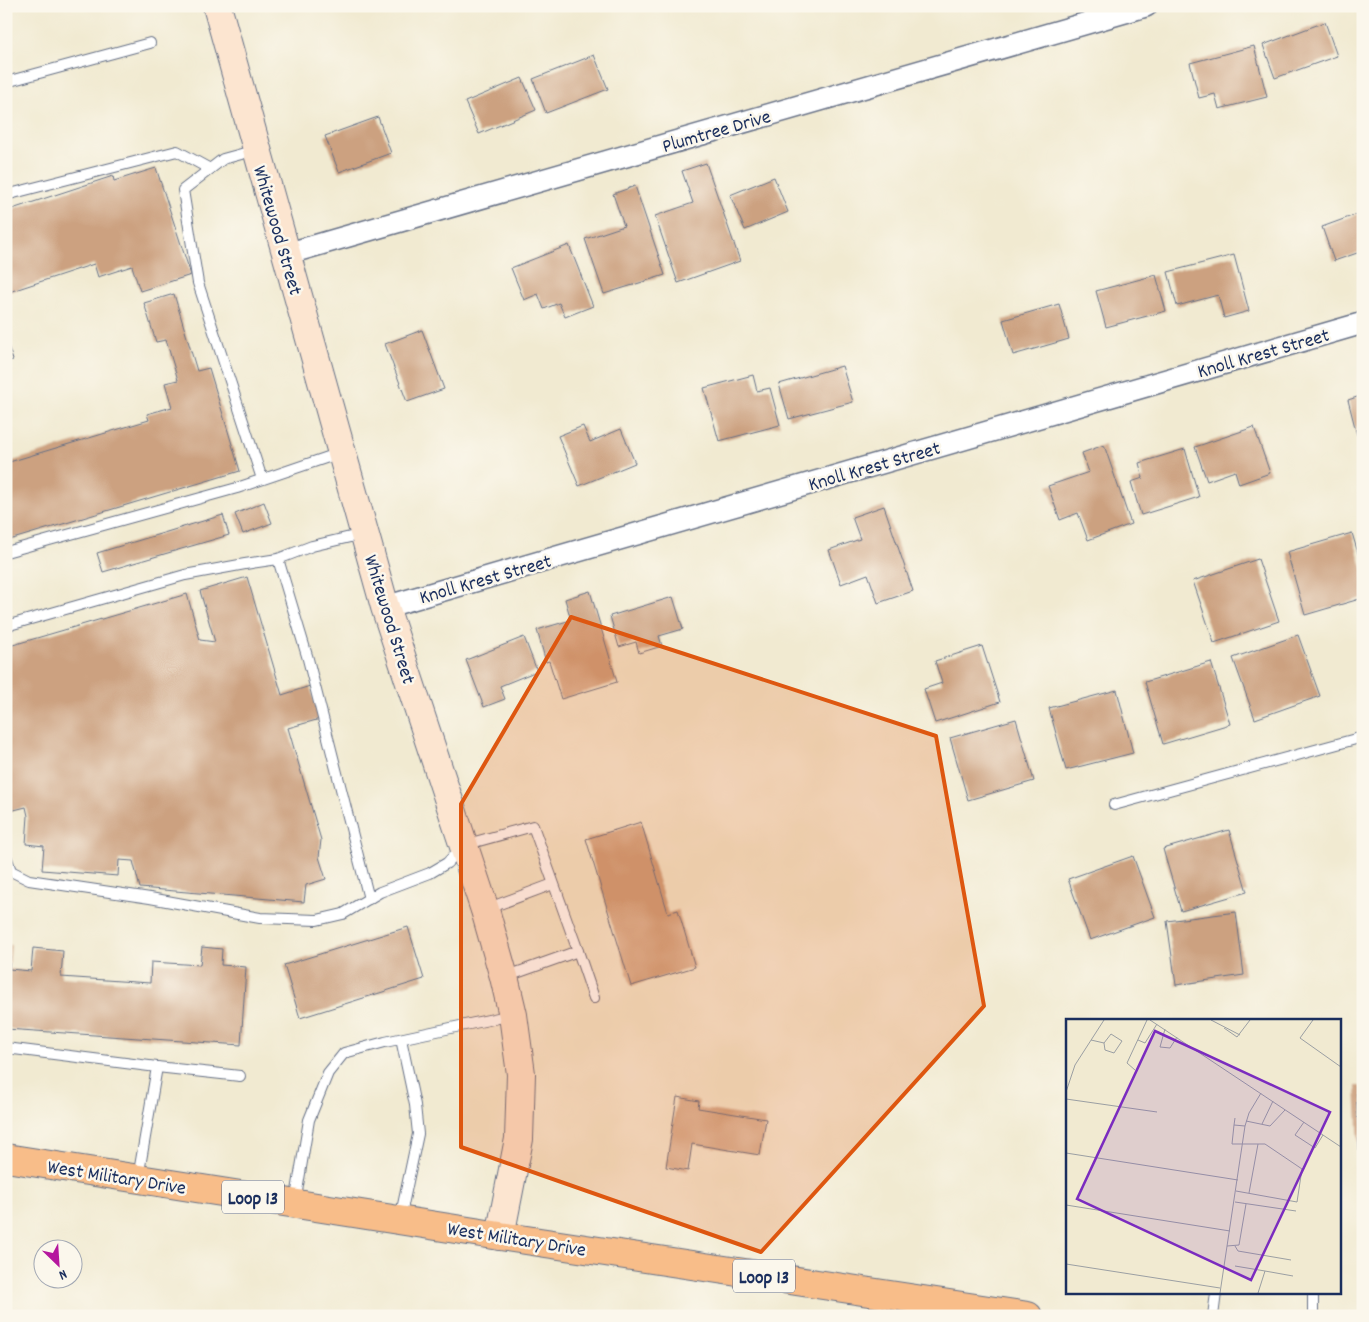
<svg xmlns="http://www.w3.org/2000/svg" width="1369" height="1322" viewBox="0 0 1369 1322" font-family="Dekko,sans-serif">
<rect width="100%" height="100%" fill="#fbf7ec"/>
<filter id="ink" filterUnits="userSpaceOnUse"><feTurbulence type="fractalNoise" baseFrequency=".02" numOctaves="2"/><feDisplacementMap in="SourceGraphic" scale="10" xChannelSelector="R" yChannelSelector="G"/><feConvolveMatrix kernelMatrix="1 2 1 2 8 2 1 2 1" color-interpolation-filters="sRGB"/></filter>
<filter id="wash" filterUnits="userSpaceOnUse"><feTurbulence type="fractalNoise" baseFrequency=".0096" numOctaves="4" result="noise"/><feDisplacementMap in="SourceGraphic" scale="20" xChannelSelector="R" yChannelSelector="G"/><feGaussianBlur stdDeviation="1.12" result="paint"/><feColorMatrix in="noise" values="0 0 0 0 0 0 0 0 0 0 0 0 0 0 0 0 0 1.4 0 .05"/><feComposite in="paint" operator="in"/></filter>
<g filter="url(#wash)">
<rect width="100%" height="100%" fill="#f1ead1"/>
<g id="blocks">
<g fill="#cca180">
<polygon points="1325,22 1337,56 1275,78 1263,45"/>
<polygon points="1254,46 1267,97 1219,109 1215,94 1199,98 1190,63"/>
<polygon points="594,55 608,89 546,113 533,79"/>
<polygon points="522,78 536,110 479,134 465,102"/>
<polygon points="378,117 391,153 339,172 325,136"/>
<polygon points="706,163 740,261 678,283 655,216 693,203 682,171"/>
<polygon points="156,168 191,275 140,291 132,266 98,277 94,264 6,293 6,211 113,176 114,181"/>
<polygon points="774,177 788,212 745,230 730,195"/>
<polygon points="635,186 665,275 604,294 585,239 624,226 613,194"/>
<polygon points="1363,212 1363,251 1334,261 1322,227"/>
<polygon points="569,245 593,306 565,317 559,303 544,309 538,294 524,300 511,268"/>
<polygon points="1234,255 1249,311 1224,318 1218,295 1177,306 1168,272"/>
<polygon points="1156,275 1166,311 1106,327 1096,291"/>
<polygon points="174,294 197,371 209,368 240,471 6,541 6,463 149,420 147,414 172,407 165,383 178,380 166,340 156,342 144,303"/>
<polygon points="1059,304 1069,339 1013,355 1003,320"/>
<polygon points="422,330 444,389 407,402 385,344"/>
<polygon points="6,340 13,360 6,362"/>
<polygon points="842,366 853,402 789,419 779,384"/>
<polygon points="753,375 757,391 770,388 780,425 719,441 704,388"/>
<polygon points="1363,395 1363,433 1357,435 1348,400"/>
<polygon points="583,426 590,442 621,429 635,463 579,486 558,436"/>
<polygon points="1254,427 1270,473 1239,484 1235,471 1207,481 1195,447"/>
<polygon points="1104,445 1131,524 1088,540 1078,513 1060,520 1048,486 1089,472 1082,453"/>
<polygon points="1185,449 1199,497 1141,515 1131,482 1143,478 1139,463"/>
<polygon points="264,502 272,523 243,534 235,514"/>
<polygon points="884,506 913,591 878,603 868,574 841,584 829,550 860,539 852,517"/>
<polygon points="223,515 229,535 103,572 97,553"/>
<polygon points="1352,533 1363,570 1363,598 1305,615 1287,552"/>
<polygon points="1258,559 1279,621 1214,643 1193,581"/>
<polygon points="247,577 282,695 310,686 320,719 288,728 321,840 319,857 326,879 306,885 304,902 140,888 133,861 119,860 118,876 42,870 44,846 26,844 28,816 26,807 6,812 6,647 187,594 200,640 215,642 200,591"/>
<polygon points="590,591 617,682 561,699 549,661 546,662 537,630 571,620 565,599"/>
<polygon points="673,597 683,629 659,636 662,646 639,653 636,642 619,647 610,616"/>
<polygon points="1298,635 1320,696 1255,719 1233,658"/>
<polygon points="524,637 537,671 500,686 505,699 484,707 466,660"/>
<polygon points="982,646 1000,702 935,723 924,689 942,683 935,661"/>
<polygon points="1211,662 1230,724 1163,744 1145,682"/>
<polygon points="1117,690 1133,753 1066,770 1049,708"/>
<polygon points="1016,719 1034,781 968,800 950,738"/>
<polygon points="641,822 668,913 678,910 695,967 631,986 586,839"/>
<polygon points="1229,830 1247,892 1181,911 1163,849"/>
<polygon points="1133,856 1155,917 1090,940 1068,879"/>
<polygon points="1236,912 1244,975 1176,985 1167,921"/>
<polygon points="408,927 424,979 300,1018 284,965"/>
<polygon points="6,944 11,945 9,969 31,971 33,948 63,951 61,977 150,983 151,962 200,965 202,947 222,949 221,965 246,967 241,1045 6,1029"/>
<polygon points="1356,1086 1363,1086 1363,1171 1360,1172"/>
<polygon points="677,1097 699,1101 698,1108 766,1119 760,1155 692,1144 688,1171 666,1167"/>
</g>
</g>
</g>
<g filter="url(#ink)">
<use href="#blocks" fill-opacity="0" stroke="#667086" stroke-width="1"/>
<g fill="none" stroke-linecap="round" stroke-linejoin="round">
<defs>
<g id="lane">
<polyline points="6,82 150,43"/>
<polyline points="256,150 223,159 183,190 198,283 262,479"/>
<polyline points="6,195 177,151 210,169"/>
<polyline points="6,552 237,488 340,453"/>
<polyline points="278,559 308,659 369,899"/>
<polyline points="6,626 185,575 245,564 278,559 312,546 363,534"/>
<polyline points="1114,805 1363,737"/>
<polyline points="6,856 11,871 29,880 150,898 260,918 317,920 343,914 380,892 430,873 447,863 464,845 533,826 578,951"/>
<polyline points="486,909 553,884"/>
<polyline points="505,977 578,951 594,998"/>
<polyline points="6,1048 157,1067 138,1178"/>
<polyline points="157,1067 240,1076"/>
<polyline points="295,1203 309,1120 328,1073 344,1053 385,1042 512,1015"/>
<polyline points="400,1219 418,1134 415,1105 401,1039"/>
<polyline points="1313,1293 1313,1316"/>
<polyline points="1213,1316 1216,1293"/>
</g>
<g id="street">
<polyline points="286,254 1146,6"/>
<polyline points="385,607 1363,323"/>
</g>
<polyline id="secondary" points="217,6 385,607 485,910 504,977 513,1015 521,1074 519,1139 500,1236"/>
<polyline id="primary" points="6,1158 500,1236 1028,1316"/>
</defs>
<use href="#lane" stroke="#667086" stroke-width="12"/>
<use href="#street" stroke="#667086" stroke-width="24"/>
<use href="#secondary" stroke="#667086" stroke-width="30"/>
<use href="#primary" stroke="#667086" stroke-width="30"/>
<use href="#lane" stroke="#fff" stroke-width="10"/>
<use href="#street" stroke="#fff" stroke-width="21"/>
<use href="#secondary" stroke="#fce5d0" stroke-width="28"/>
<use href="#primary" stroke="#f8bd89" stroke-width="28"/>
</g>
</g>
<path fill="#de5710" fill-opacity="0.2" stroke="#de5710" stroke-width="4" stroke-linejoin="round" d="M571,617L936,736L984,1006L761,1252L461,1147V804Z"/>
<g text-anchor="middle" stroke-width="5" stroke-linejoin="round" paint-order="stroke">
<g fill="#fbf7ec" stroke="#5e6b89" stroke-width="1">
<rect x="222" y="1180.5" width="62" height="33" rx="4"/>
<rect x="733" y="1259.5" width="62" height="33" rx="4"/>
</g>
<g font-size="19" font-weight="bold" fill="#1b2f5e">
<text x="253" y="1204">Loop 13</text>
<text x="764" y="1283">Loop 13</text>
</g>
<g font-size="20" fill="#1b2f5e" stroke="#fbf7ec">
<text transform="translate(716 130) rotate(-16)" y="7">Plumtree Drive</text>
<text transform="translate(279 230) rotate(74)" y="7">Whitewood Street</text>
<text transform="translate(1263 352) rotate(-16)" y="7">Knoll Krest Street</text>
<text transform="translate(874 465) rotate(-16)" y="7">Knoll Krest Street</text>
<text transform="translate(485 578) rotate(-16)" y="7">Knoll Krest Street</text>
<text transform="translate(391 619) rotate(73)" y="7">Whitewood Street</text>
<text transform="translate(117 1176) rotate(9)" y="7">West Military Drive</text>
<text transform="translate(517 1238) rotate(9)" y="7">West Military Drive</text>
</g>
</g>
<g transform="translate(1066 1019)">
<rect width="275" height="275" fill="#f1ead1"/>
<path fill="none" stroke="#9b9fa3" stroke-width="1" d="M84,1L275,128M145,1L174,16M247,1L234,19L275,48M158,9L171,18L184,1M99,10L94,28L104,29L111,18M25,21L38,24L45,15L56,22L48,34L39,31L38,24M72,21L79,24L91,5M69,51L61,44L81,1M0,73L9,46L38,1M0,80L91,93M169,99L168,106L179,107M180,102L204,107L219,91M238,103L229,116L249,129L257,116M196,105L207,82M168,106L166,125H199L236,150L231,183L170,172M0,134L172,161M183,174L192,125M169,183L230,192M0,186L164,212M161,227L173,226L180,185M169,227L172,232L225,241M0,245L154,269M169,247L199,252M154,274L179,107L183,94L195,74M192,274L199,252L227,257"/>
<path fill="#7b2cbf" fill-opacity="0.15" stroke="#7b2cbf" stroke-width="2.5" d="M89,12L264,93L185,261L11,180Z"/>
<rect width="275" height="275" fill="none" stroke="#1b2f5e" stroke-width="2.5"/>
</g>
<rect width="1369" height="1322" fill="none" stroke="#fbf7ec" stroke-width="25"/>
<g transform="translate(58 1264) rotate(155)"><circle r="24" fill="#fbf7ec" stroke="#a1a7b3"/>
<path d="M0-4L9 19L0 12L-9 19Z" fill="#b5179e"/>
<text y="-8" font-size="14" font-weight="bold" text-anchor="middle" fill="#1b2f5e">N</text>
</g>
</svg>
